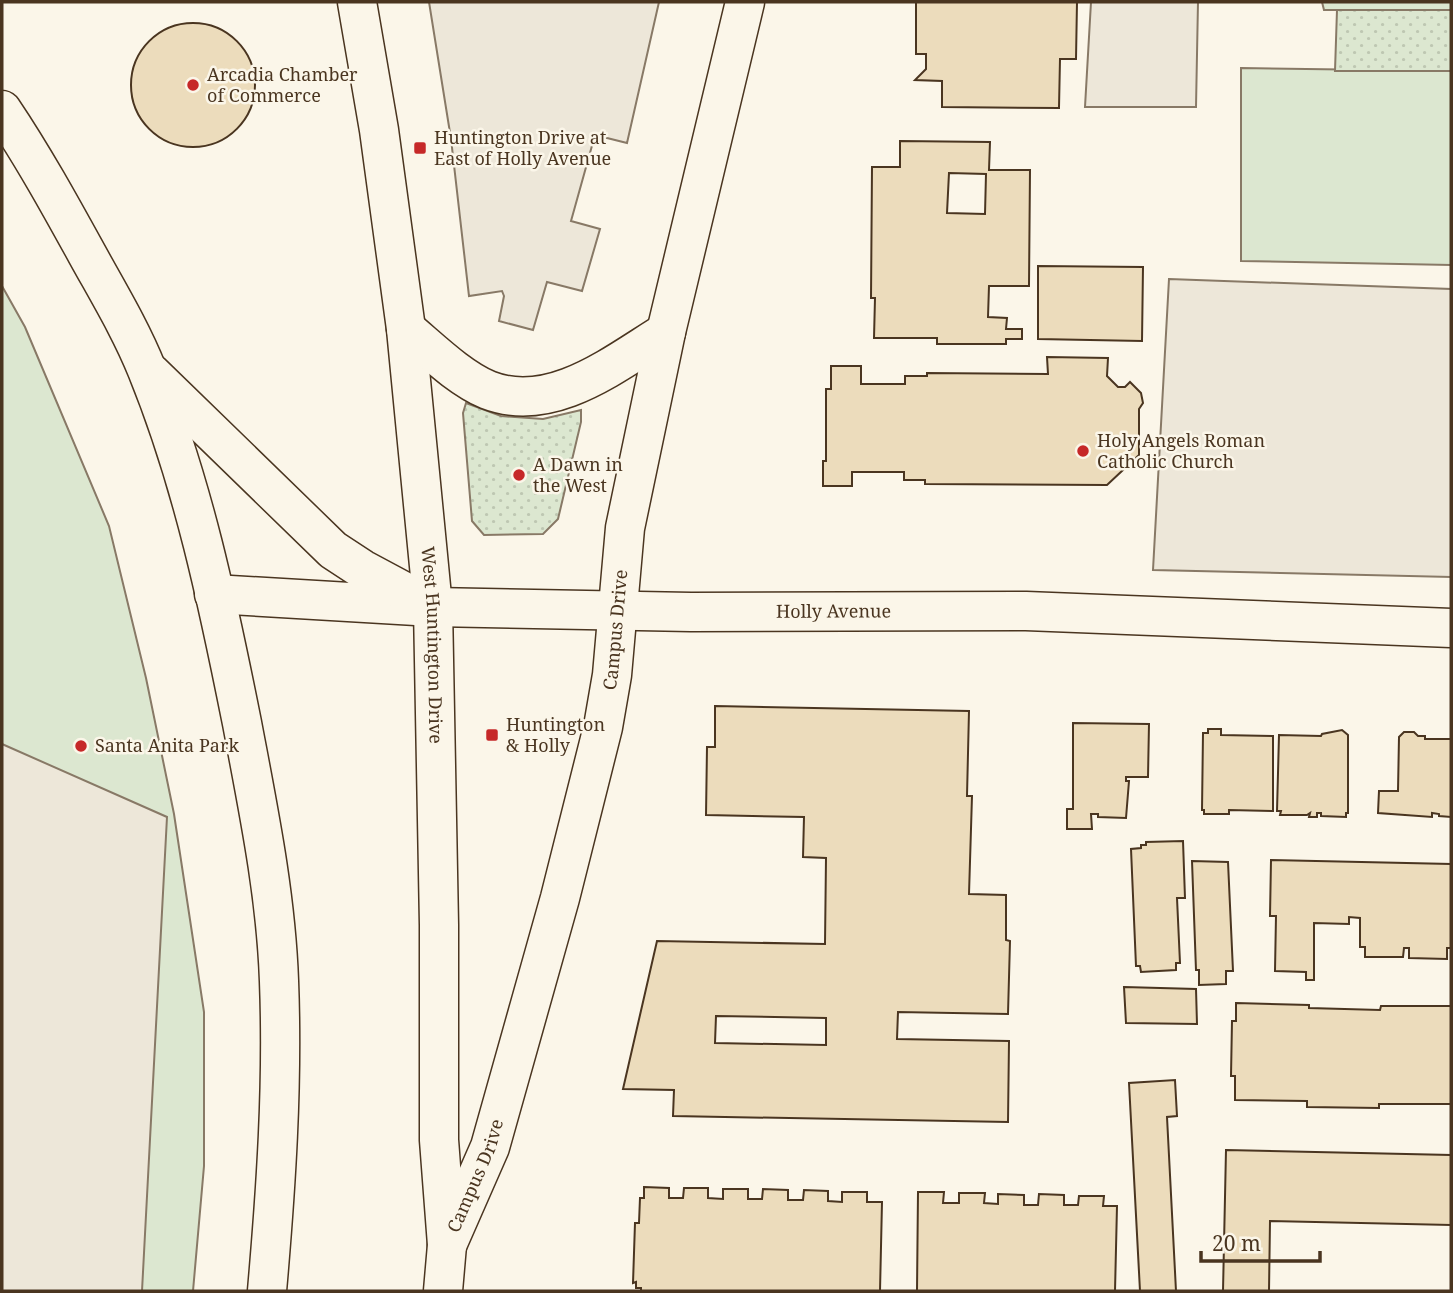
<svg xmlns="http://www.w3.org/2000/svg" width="1453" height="1293" viewBox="0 0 1453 1293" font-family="'Noto Serif',serif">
<defs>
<pattern id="park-dots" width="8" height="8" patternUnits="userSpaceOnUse" patternTransform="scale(1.75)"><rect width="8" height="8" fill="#dce7d0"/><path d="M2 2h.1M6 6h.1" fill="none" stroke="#bec7b2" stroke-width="1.8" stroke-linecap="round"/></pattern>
</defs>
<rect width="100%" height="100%" fill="#fbf6e9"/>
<g fill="#dce7d0" stroke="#887966" stroke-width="2">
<polygon points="1322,2 1451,2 1451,10 1324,10"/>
<polygon points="1241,68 1451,71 1451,265 1241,261"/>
<polygon points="2,286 25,327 109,526 146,678 174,814 204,1012 204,1166 193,1291 2,1291"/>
</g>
<g fill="url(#park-dots)" stroke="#887966" stroke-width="2">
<polygon points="1337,10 1451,10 1451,71 1335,71"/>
<polygon points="466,403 501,416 543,419 581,410 581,422 558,519 543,534 484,535 472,521 463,413"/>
</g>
<g fill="#ede7d9" stroke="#887966" stroke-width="2">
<polygon points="429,2 659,2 627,143 595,135 571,221 600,229 582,291 547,282 533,330 499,321 504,296 502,291 469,296 451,139"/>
<polygon points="1091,2 1198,2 1196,107 1085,107"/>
<polygon points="1169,279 1451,289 1451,577 1153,570"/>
<polygon points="2,744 167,817 142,1291 2,1291"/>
</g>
<g fill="#ecdcbc" stroke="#4a3520" stroke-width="2" fill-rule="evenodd">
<polygon points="916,2 1077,2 1076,59 1060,59 1059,108 942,107 942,81 915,80 926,69 926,54 916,54"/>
<circle cx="193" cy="85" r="62"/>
<path d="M900,141L990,142L989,170H1030L1029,286H989L988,317L1007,318L1006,329H1022V339H1006V344H937V338H874L875,298H871L872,167H900ZM949,173L986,174L985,214L947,213Z"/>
<polygon points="1038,266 1143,267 1142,341 1038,339"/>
<polygon points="1047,357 1108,358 1107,376 1118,387 1125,387 1130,382 1141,393 1143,403 1139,409 1139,455 1107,485 925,484 925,480 904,480 904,472 852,472 852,486 823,486 823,461 826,461 826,389 831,389 831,366 861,366 861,384 905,384 905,376 927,376 927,373 1048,374"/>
<path d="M715,706L969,711L967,796H972L969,894L1006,895V940L1010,941L1008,1014L898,1012L897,1039L1009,1041L1008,1122L673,1116L674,1090L623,1089L657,941L825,944L826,858L803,857L804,817L706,815L707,747H715ZM716,1016L826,1018V1045L715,1043Z"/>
<polygon points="1073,723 1149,724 1148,777 1126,777 1126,781 1129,781 1126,818 1098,817 1098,814 1091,814 1092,829 1067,829 1067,809 1073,809"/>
<polygon points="1208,729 1221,729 1221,735 1273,736 1273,811 1229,810 1229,814 1204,814 1204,810 1202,810 1203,733 1208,733"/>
<polygon points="1342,730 1348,735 1348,813 1346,813 1346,817 1321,816 1321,813 1317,813 1317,817 1309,817 1310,813 1307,815 1280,815 1281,811 1277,811 1279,735 1321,736 1322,734"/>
<polygon points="1404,732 1414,732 1418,736 1425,736 1425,739 1451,739 1451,817 1439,816 1439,814 1432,813 1432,817 1378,813 1379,791 1398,791 1399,737"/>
<polygon points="1183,841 1185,898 1177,898 1180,963 1176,963 1176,970 1141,972 1140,966 1136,966 1131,849 1141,848 1141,845 1146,845 1146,842"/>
<polygon points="1271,860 1451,864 1451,948 1447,948 1447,959 1409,958 1409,948 1404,948 1403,957 1365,957 1365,947 1360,947 1360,918 1349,917 1349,924 1314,923 1314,980 1306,980 1306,972 1275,971 1276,916 1270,916"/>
<polygon points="1192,861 1228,862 1233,971 1226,971 1226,984 1199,985 1199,970 1196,970"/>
<polygon points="1124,987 1196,989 1197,1024 1126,1023"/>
<polygon points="1236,1003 1309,1005 1309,1008 1380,1010 1381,1006 1451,1006 1451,1104 1379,1104 1379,1108 1307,1107 1307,1101 1235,1100 1235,1076 1231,1076 1232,1021 1236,1021"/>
<polygon points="1175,1080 1177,1116 1167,1117 1176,1291 1140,1291 1129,1083"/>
<polygon points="1226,1150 1451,1155 1451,1225 1270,1221 1269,1291 1223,1291"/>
<polygon points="644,1187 669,1188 669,1198 683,1198 684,1188 708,1188 708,1198 723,1199 723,1189 748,1189 748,1199 762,1199 763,1189 788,1190 788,1200 803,1200 804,1190 828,1191 828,1201 842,1202 842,1192 867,1192 867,1202 882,1202 880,1291 641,1291 641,1288 636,1288 636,1282 633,1283 635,1223 639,1223 640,1198 644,1198"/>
<polygon points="918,1192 944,1192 943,1203 959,1203 959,1193 985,1193 984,1203 998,1204 998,1194 1024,1195 1024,1205 1038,1205 1039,1194 1064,1195 1064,1205 1078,1205 1079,1196 1104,1196 1103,1206 1117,1206 1115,1291 917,1291"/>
</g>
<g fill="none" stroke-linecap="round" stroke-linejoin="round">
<defs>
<g id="secondary">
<path id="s1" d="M214,594L433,607L691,612L1026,611L1451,628"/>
<path id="s2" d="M447,1245L490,1147L560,898L603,727L612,675L625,528L666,332L745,2"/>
</g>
<g id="primary">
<path id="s3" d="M357,2L379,130L406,329L433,607L439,925V1140L447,1245L443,1291"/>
<path d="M2,110C33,156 60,205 87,254C108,292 131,330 147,370C193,483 218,603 242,723C258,808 276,894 279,981C283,1085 276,1188 267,1291"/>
<path d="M406,329C430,349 459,378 488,390C552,415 615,363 666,332"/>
<polyline points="151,373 333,550 362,569 433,607"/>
</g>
</defs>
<use href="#secondary" stroke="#4a3520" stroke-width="41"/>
<use href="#primary" stroke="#4a3520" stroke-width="41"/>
<use href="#secondary" stroke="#fbf6e9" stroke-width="38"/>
<use href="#primary" stroke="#fbf6e9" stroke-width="38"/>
</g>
<g fill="#c62828" stroke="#fbf6e9" stroke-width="2.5">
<circle cx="193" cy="85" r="7"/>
<rect x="413" y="141" width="14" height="14" rx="3.5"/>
<circle cx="1083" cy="451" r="7"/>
<circle cx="519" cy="475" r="7"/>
<rect x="485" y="728" width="14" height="14" rx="3.5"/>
<circle cx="81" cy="746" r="7"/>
</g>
<g text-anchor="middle" stroke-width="5" stroke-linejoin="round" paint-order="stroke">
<g font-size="18" fill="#4a3520" stroke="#fbf6e9" text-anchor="start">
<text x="207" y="81">Arcadia Chamber<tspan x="207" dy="21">of Commerce</tspan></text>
<text x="434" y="144">Huntington Drive at<tspan x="434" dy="21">East of Holly Avenue</tspan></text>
<text x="1097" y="447">Holy Angels Roman<tspan x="1097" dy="21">Catholic Church</tspan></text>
<text x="533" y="471">A Dawn in<tspan x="533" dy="21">the West</tspan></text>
<text x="506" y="731">Huntington<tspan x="506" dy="21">&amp; Holly</tspan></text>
<text x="95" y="752">Santa Anita Park</text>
</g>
<g font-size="18" fill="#4a3520" stroke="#fbf6e9">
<text dy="6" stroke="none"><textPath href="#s1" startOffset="620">Holly Avenue</textPath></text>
<text dy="6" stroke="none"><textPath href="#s2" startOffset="640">Campus Drive</textPath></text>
<text dy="6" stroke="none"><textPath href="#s3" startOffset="648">West Huntington Drive</textPath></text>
<text dy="6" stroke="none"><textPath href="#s2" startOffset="75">Campus Drive</textPath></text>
</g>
</g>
<rect width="1453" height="1293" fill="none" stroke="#4a3520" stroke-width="7"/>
<path d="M1201 1251v10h119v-10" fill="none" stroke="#4a3520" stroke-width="3.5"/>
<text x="1212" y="1251" font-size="21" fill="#4a3520" stroke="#fbf6e9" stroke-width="5" paint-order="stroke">20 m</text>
</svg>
